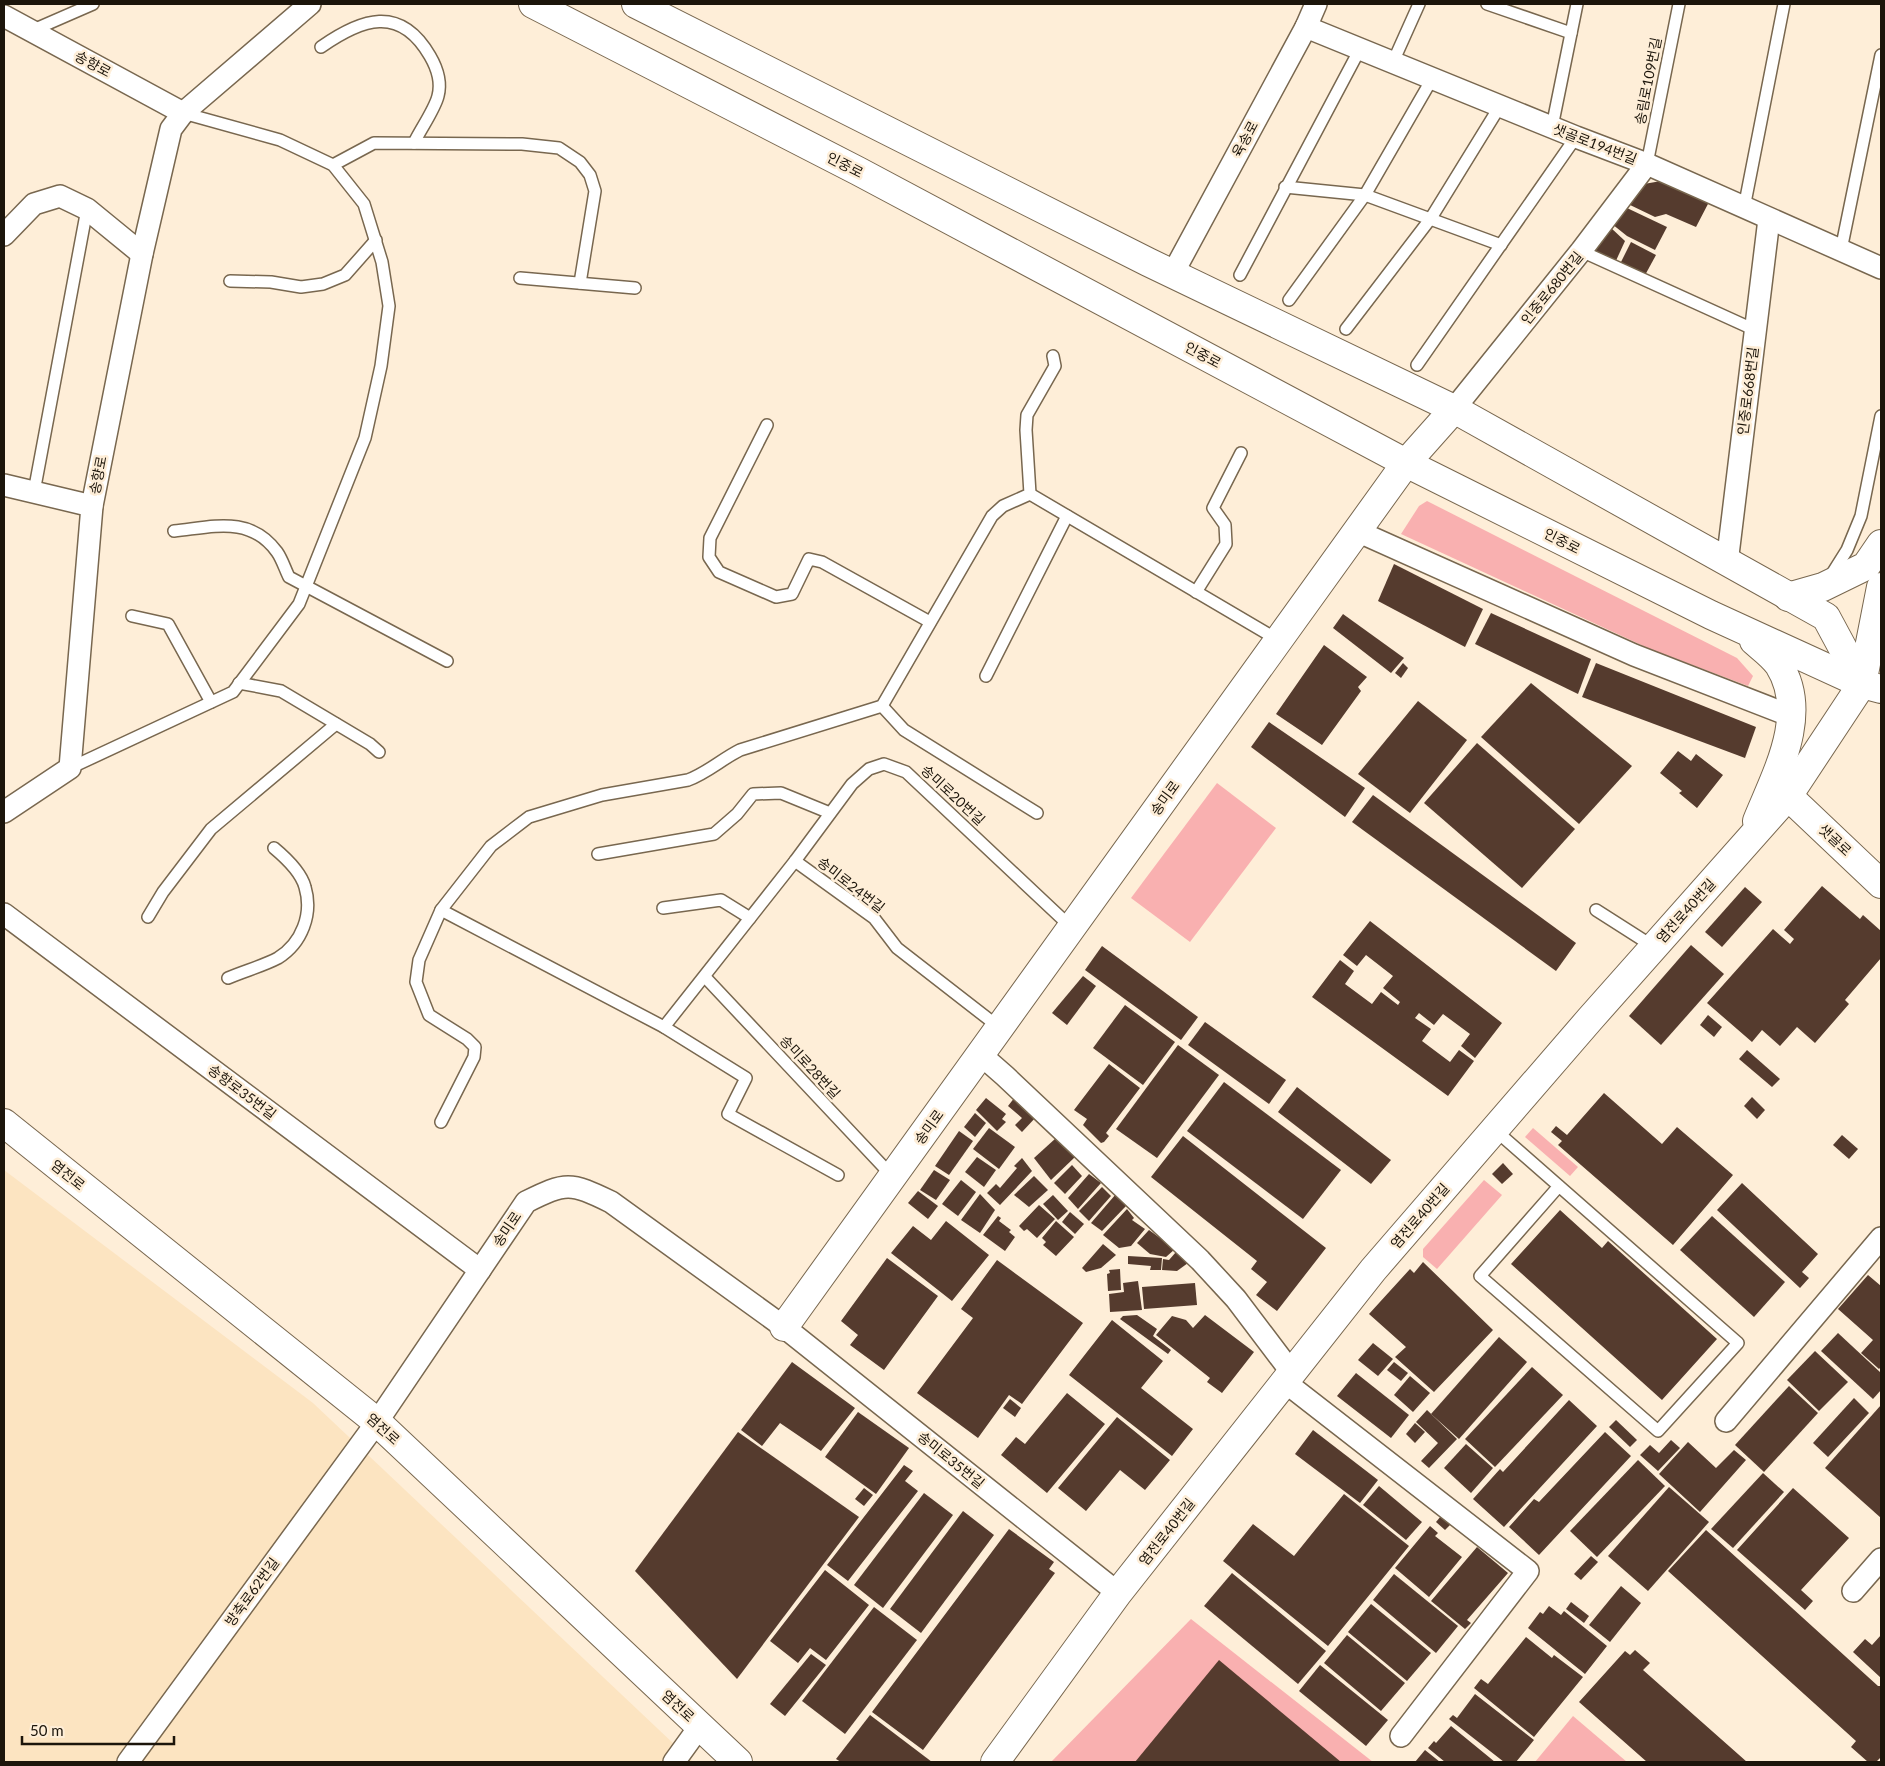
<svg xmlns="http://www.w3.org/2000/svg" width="1885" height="1766" viewBox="0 0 1885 1766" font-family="Lato,'Noto Sans KR',sans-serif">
<rect width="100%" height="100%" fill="#feeed8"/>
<polygon fill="#fce4c1" points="4,1170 313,1403 693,1762 4,1762"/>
<g fill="#f9b0b0">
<polygon points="1427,501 1737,658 1753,676 1748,686 1650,649 1401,534 1419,506"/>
<polygon points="1217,783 1276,828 1190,942 1131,898"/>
<polygon points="1533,1128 1578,1167 1570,1176 1525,1137"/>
<polygon points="1484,1180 1502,1195 1437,1269 1423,1257 1423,1249"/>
<polygon points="1191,1619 1373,1762 1051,1762"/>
<polygon points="1573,1716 1627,1762 1535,1762"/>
</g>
<g fill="#553b2e">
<polygon points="1661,181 1709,202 1696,227 1666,214 1655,217 1628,204 1644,184"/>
<polygon points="1627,208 1667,227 1655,250 1627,236 1612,224"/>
<polygon points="1610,227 1625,241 1614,265 1589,254"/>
<polygon points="1631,242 1656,255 1644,277 1619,266"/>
<polygon points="1394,564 1483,609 1465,647 1378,601"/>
<polygon points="1491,613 1591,659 1578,694 1475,644"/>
<polygon points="1343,614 1404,658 1391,673 1333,628"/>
<polygon points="1324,645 1367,677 1358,687 1361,691 1322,745 1276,714"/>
<polygon points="1403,663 1408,668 1401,678 1395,673"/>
<polygon points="1596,663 1756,727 1745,758 1582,697"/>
<polygon points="1531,683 1632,766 1579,824 1481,737"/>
<polygon points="1418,701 1467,740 1410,813 1358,774"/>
<polygon points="1269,722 1365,788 1345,817 1251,747"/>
<polygon points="1477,743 1575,829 1522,888 1424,803"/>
<polygon points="1678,751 1691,761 1696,754 1723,775 1697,808 1679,793 1682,791 1660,773"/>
<polygon points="1373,795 1576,943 1556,971 1352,822"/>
<polygon points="1822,886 1860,919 1863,915 1881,931 1881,958 1845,1000 1849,1004 1815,1043 1797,1027 1780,1046 1762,1030 1752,1042 1707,1003 1773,929 1790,944 1794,939 1784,930"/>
<polygon points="1745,887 1762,902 1722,947 1705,932"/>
<polygon points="1370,921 1502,1023 1475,1058 1461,1046 1470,1034 1443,1014 1434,1025 1419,1013 1415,1018 1431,1029 1422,1041 1450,1062 1459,1050 1474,1061 1448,1096 1312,997 1340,960 1354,971 1345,984 1372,1004 1381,992 1398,1005 1400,1002 1383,988 1393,976 1366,955 1357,966 1343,955"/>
<polygon points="1691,945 1724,974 1661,1045 1629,1016"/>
<polygon points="1102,946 1198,1017 1181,1040 1085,970"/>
<polygon points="1083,976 1096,986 1067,1025 1052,1013"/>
<polygon points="1125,1005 1175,1042 1143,1085 1093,1048"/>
<polygon points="1708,1015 1722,1027 1714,1037 1700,1025"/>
<polygon points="1205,1022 1286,1080 1269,1104 1188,1045"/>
<polygon points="1178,1045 1219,1075 1157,1158 1116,1129"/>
<polygon points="1747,1050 1780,1079 1772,1087 1739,1059"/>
<polygon points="1109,1064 1140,1088 1106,1133 1109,1136 1104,1142 1101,1143 1083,1125 1087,1119 1074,1110"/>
<polygon points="1224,1082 1341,1170 1303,1219 1187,1131"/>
<polygon points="1297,1087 1391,1160 1371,1184 1278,1112"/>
<polygon points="1604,1093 1662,1144 1677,1127 1733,1175 1673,1245 1558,1145 1562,1141 1551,1132 1556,1126 1567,1135"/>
<polygon points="1015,1097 1037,1116 1022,1132 1015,1125 1022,1118 1008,1106"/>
<polygon points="1752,1097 1765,1110 1757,1119 1744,1106"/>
<polygon points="986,1098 1006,1114 1002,1119 1006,1122 997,1131 976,1110"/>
<polygon points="975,1113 986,1123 975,1137 964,1127"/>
<polygon points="989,1128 1015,1147 999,1169 973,1149"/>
<polygon points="959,1131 973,1141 949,1175 935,1166"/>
<polygon points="1842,1135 1858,1149 1849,1159 1833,1145"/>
<polygon points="1183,1136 1326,1248 1277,1311 1256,1295 1267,1282 1251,1269 1257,1261 1151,1177"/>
<polygon points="1056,1138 1075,1157 1051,1180 1034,1158"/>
<polygon points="977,1157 996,1170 984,1187 965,1172"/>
<polygon points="1022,1158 1032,1171 1000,1205 987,1193 996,1184 1000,1188 1017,1168 1014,1166"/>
<polygon points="1503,1163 1513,1174 1502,1184 1492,1174"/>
<polygon points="1072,1165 1082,1176 1065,1194 1054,1183"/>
<polygon points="934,1170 950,1180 936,1200 920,1190"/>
<polygon points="1089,1174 1101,1183 1078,1209 1068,1198"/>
<polygon points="1034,1176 1048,1190 1029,1207 1014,1195"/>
<polygon points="961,1180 976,1192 958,1216 942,1204"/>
<polygon points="1742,1183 1818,1254 1802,1272 1809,1278 1800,1288 1717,1210"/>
<polygon points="1102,1187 1111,1196 1089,1221 1079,1211"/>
<polygon points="918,1191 938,1206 928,1219 908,1203"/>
<polygon points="980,1194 995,1210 980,1233 961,1220"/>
<polygon points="1116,1194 1127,1205 1102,1231 1091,1223"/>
<polygon points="1053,1195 1068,1211 1058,1220 1043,1204"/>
<polygon points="1039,1205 1055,1219 1037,1238 1027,1229 1024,1231 1019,1226"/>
<polygon points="1127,1209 1134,1218 1132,1220 1145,1229 1131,1246 1119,1248 1103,1235"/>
<polygon points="1560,1210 1602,1248 1608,1241 1717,1339 1662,1400 1511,1264"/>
<polygon points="1070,1212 1084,1224 1075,1234 1062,1222"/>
<polygon points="998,1216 1001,1218 999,1221 1011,1230 1009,1232 1015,1237 1005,1251 983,1235"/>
<polygon points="1712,1216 1785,1282 1754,1317 1680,1250"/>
<polygon points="946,1221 989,1255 952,1301 891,1253 913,1226 931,1240"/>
<polygon points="1056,1221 1074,1237 1056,1256 1043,1245 1046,1242 1042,1238"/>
<polygon points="1149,1230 1175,1249 1166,1257 1150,1254 1137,1243"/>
<polygon points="1103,1244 1116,1255 1101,1268 1086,1272 1082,1268"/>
<polygon points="1176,1252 1188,1263 1177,1271 1162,1270 1163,1259 1169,1260"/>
<polygon points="1128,1256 1162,1258 1161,1270 1150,1270 1151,1266 1128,1264"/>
<polygon points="887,1258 938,1296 884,1370 850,1345 858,1335 841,1321"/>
<polygon points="997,1260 1083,1323 1022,1404 1009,1395 978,1438 917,1393 973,1318 961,1309"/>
<polygon points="1423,1262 1493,1330 1434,1392 1395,1357 1406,1347 1369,1314 1410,1269 1414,1273"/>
<polygon points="1120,1269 1121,1290 1108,1291 1107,1274 1110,1273 1109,1270"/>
<polygon points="1868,1275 1881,1286 1881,1367 1879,1369 1861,1353 1873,1340 1838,1309"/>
<polygon points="1138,1281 1142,1310 1110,1312 1109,1294 1124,1292 1123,1283"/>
<polygon points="1195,1283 1197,1305 1144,1309 1142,1287"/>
<polygon points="1137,1315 1157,1329 1153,1336 1171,1350 1168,1354 1120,1319 1123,1316"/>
<polygon points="1205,1315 1254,1352 1222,1393 1207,1382 1210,1378 1156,1335 1172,1316 1186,1320 1193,1328"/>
<polygon points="1112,1320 1163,1361 1141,1388 1193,1429 1172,1456 1069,1375"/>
<polygon points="1838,1333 1881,1373 1881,1390 1873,1399 1821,1351"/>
<polygon points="1499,1337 1527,1362 1459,1439 1431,1414"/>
<polygon points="1373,1343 1393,1359 1378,1376 1358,1360"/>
<polygon points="1815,1351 1848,1382 1819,1411 1787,1380"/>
<polygon points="792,1362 855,1408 821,1451 780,1423 762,1446 741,1430"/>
<polygon points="1394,1362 1408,1373 1401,1381 1387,1370"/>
<polygon points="1532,1367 1563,1395 1495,1467 1465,1439"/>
<polygon points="1356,1373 1409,1415 1391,1438 1337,1396"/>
<polygon points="1410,1376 1430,1393 1413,1412 1394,1395"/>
<polygon points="1789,1386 1818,1413 1764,1472 1735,1445"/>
<polygon points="1067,1393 1105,1424 1047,1493 1001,1455 1016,1437 1025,1444"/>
<polygon points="1854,1398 1869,1413 1828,1457 1813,1443"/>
<polygon points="1010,1399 1021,1408 1015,1417 1003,1408"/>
<polygon points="1569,1400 1597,1426 1504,1527 1473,1499 1500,1469 1503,1472"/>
<polygon points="1881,1405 1881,1518 1825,1468"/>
<polygon points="1427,1410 1457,1439 1429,1468 1421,1461 1438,1443 1416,1422"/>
<polygon points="858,1412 909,1448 876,1494 825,1457"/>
<polygon points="1117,1417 1170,1460 1145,1490 1120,1470 1086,1511 1058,1488"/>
<polygon points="1616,1420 1637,1440 1630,1447 1609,1427"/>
<polygon points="1415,1423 1425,1432 1415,1443 1406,1434"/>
<polygon points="1313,1430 1378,1480 1360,1503 1295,1454"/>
<polygon points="738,1432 859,1517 737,1679 635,1571"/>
<polygon points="1605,1432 1631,1456 1539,1555 1509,1527 1534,1499 1539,1502"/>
<polygon points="1671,1440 1680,1448 1658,1471 1640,1455 1650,1445 1659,1453"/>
<polygon points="1688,1442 1716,1468 1734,1450 1746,1460 1700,1512 1659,1474"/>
<polygon points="1466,1444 1493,1468 1471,1493 1444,1468"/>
<polygon points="1638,1460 1665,1486 1597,1557 1570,1531"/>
<polygon points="904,1465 913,1471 905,1481 918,1491 848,1581 827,1565"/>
<polygon points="1763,1473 1784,1492 1733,1548 1711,1529"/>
<polygon points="1379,1486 1422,1522 1406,1540 1363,1505"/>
<polygon points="1669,1487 1709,1522 1648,1591 1608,1556"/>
<polygon points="864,1488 873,1495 864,1506 855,1499"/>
<polygon points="1793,1488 1849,1538 1801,1590 1813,1601 1805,1610 1737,1550"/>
<polygon points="924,1493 953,1515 883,1608 854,1585"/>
<polygon points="1344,1494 1409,1546 1328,1646 1223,1561 1253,1524 1294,1556"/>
<polygon points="963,1511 994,1535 921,1633 890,1609"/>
<polygon points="1441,1516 1451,1524 1445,1530 1436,1522"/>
<polygon points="1430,1526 1438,1533 1435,1536 1462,1557 1429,1597 1395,1568"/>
<polygon points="1009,1529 1054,1562 1049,1569 1055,1573 923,1750 872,1712"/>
<polygon points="1706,1530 1878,1686 1881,1686 1881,1757 1876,1762 1868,1762 1851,1747 1856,1741 1668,1571"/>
<polygon points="1477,1547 1508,1573 1467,1620 1471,1623 1465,1629 1431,1601"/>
<polygon points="1591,1556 1598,1562 1581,1580 1574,1574"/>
<polygon points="825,1570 869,1605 826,1660 810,1648 798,1663 770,1641"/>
<polygon points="1232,1573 1326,1651 1298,1684 1204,1606"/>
<polygon points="1394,1574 1458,1626 1436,1653 1373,1600"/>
<polygon points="1621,1586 1641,1603 1610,1642 1589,1625"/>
<polygon points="1571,1602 1589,1616 1584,1623 1566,1609"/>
<polygon points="1371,1604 1431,1653 1407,1681 1348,1632"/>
<polygon points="1549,1606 1561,1615 1564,1611 1607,1646 1585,1674 1528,1628 1540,1612 1543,1614"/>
<polygon points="874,1607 917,1640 845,1734 802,1701"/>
<polygon points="1347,1635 1405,1683 1381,1711 1324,1663"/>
<polygon points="1881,1635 1881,1678 1853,1652 1865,1639 1872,1645"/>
<polygon points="1526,1637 1552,1658 1554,1655 1583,1677 1534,1737 1474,1688 1481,1679 1488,1684"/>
<polygon points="1635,1650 1650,1663 1643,1670 1747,1762 1647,1762 1579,1702 1625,1651 1630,1655"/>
<polygon points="811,1654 826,1665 785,1716 770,1704"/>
<polygon points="1219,1660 1341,1762 1135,1762"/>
<polygon points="1320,1665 1388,1720 1366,1746 1299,1691"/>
<polygon points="1475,1694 1534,1740 1516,1762 1504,1762 1449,1719 1453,1715 1457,1718"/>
<polygon points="870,1715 932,1762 841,1762 836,1759"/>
<polygon points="1451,1726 1495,1762 1445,1762 1428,1748 1434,1741 1436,1743"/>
<polygon points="1425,1750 1440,1762 1415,1762"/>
</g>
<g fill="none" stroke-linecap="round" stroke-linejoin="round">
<defs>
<g id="lane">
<polyline points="1487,4 1571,33"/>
<polyline points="31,31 93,4"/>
<path d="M321,47C361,19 400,4 430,56C437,68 442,81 438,96C435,109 420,130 414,143"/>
<polyline points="1393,62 1419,4"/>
<polyline points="1552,127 1577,4"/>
<polyline points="1647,164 1679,4"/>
<polyline points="333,165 374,143 522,144 559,148 580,162 590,175 595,191 580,283"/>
<polyline points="1285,187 1365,195 1501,245"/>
<polyline points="1744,208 1784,4"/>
<polyline points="1841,250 1881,55"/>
<polyline points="1581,251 1755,330"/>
<polyline points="1240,275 1360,49"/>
<polyline points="520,278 635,288"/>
<polyline points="230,281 271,282 301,287 323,284 345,275 376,240"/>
<polyline points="1289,300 1365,195 1432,79"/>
<polyline points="1346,329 1431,218 1500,106"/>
<polyline points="1417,365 1576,137"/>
<polyline points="767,425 710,538 709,557 719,572 776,597 792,594 809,559 822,562 930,622"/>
<polyline points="34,492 87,209"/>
<polyline points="1030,494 1278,640"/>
<path d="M174,531C213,527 250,515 277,552C282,559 285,569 289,577L447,661"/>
<polyline points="1830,577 1847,550 1861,516 1881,416"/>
<polyline points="1196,592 1226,544 1225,525 1213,508 1241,453"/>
<polyline points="132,616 168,624 211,702"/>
<polyline points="986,676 1067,516"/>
<polyline points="239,683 281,691 370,744 379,752"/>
<polyline points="882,706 904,730 1037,813"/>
<polyline points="70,768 233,692 299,604 365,438 381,366 389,306 382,262 364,204 333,165 280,140 183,113"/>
<polyline points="598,854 714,834 737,814 753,794 781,793 830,813"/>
<polyline points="795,861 874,918 897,948 1000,1028"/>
<polyline points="663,908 721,900 750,918"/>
<polyline points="441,910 664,1027 746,1078 728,1114 838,1175"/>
<polyline points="1596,910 1654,947"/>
<polyline points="148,917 163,892 211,829 336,724"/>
<polyline points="705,977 893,1177"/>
<path d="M228,978C244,971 263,966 278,958C302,943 313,914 305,887C301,872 286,858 274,848"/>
<polyline points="664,1027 795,861 852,784 869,769 884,764 906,772 1072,928"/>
<path d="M441,1122L474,1057L475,1047L467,1039L429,1015L416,982L419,960L441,910L491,846L529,817L602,795L688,780C707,773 722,759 740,750L882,706L992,516L1003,506L1030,494L1026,430L1027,415L1055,366L1053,356"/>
<polyline points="1495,1130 1738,1343 1658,1431 1480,1276 1559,1186"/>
</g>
<g id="street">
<polyline points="4,16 183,113"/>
<polyline points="1306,27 1576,137 1647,164 1881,268"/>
<polyline points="4,235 34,204 60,196 87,209 142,254"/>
<polyline points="1173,273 1306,27 1316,4"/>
<polyline points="1454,409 1581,251 1647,164"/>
<polyline points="4,485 92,506"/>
<polyline points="1357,531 1634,655 1791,716"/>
<polyline points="1727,563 1769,219"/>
<polyline points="4,812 70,768 92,506 142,254 171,129 183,113 310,4"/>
<polyline points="4,914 480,1270"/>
<polyline points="981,1055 1005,1076 1200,1260 1236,1299 1292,1373"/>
<polyline points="1285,1382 1528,1571 1401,1736"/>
<polyline points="1726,1421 1881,1238"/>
<polyline points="1853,1591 1881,1559"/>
<path d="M128,1762L377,1422L526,1202C566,1182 570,1182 611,1202L784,1327L1118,1593"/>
<polyline points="674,1762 700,1726"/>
</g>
<g id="secondary">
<polyline points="533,4 858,171 1406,463 1711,615 1862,684"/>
<polyline points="636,4 1148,262 1454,409 1826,617 1862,684"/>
<polyline points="1788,597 1823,587 1866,566 1881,544"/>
<path d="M1754,641C1762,648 1773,656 1779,665C1810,714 1776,774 1757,821"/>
<polyline points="1788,796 1881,884"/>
<polyline points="4,1123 377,1422 738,1762"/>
<polyline points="784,1327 1406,463 1454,409"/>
<polyline points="995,1762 1118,1593 1373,1270 1590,1019 1788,796 1862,684"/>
</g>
<polyline id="primary" points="1881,587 1862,684 1881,689"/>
</defs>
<use href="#lane" stroke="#78674f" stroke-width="14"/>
<use href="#street" stroke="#78674f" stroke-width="24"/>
<use href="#secondary" stroke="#78674f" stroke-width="30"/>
<use href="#primary" stroke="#78674f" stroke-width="30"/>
<use href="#lane" stroke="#fff" stroke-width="11"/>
<use href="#street" stroke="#fff" stroke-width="21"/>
<use href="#secondary" stroke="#fff" stroke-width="28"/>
<use href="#primary" stroke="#fff" stroke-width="28"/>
</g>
<g text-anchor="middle" stroke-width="5" stroke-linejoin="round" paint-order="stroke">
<g font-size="14" fill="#1c150b" stroke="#feeed8">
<text transform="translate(93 64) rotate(28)" y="5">송향로</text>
<text transform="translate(1648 81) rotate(-79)" y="5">송림로109번길</text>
<text transform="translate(1245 139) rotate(-62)" y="5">육송로</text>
<text transform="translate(1595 144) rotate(21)" y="5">샛골로194번길</text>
<text transform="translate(845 165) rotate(27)" y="5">인중로</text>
<text transform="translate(1552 288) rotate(-51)" y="5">인중로680번길</text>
<text transform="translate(1203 355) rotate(28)" y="5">인중로</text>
<text transform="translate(1748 391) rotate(-83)" y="5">인중로668번길</text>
<text transform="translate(98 475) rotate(-79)" y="5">송향로</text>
<text transform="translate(1562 541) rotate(27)" y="5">인중로</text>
<text transform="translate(953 795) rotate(43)" y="5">송미로20번길</text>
<text transform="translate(1165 798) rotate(-54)" y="5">송미로</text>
<text transform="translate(1835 840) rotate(43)" y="5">샛골로</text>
<text transform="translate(851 885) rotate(38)" y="5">송미로24번길</text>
<text transform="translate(1686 911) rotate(-48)" y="5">염전로40번길</text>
<text transform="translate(810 1067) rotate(47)" y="5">송미로28번길</text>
<text transform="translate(242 1092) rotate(37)" y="5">송향로35번길</text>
<text transform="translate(929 1127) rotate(-54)" y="5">송미로</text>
<text transform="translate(68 1175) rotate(39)" y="5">염전로</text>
<text transform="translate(1420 1216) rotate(-49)" y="5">염전로40번길</text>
<text transform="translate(507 1229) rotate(-56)" y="5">송미로</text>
<text transform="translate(383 1429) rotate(42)" y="5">염전로</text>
<text transform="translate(951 1460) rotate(39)" y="5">송미로35번길</text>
<text transform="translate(1167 1532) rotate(-52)" y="5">염전로40번길</text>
<text transform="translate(252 1592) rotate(-54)" y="5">방축로62번길</text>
<text transform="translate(678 1706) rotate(43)" y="5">염전로</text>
</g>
</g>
<rect width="1885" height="1766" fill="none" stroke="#1c150b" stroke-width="10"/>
<path d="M22 1736v8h152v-8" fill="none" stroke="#1c150b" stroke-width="2.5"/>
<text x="30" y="1736" font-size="15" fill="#1c150b" stroke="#feeed8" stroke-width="4" paint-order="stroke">50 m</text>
</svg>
